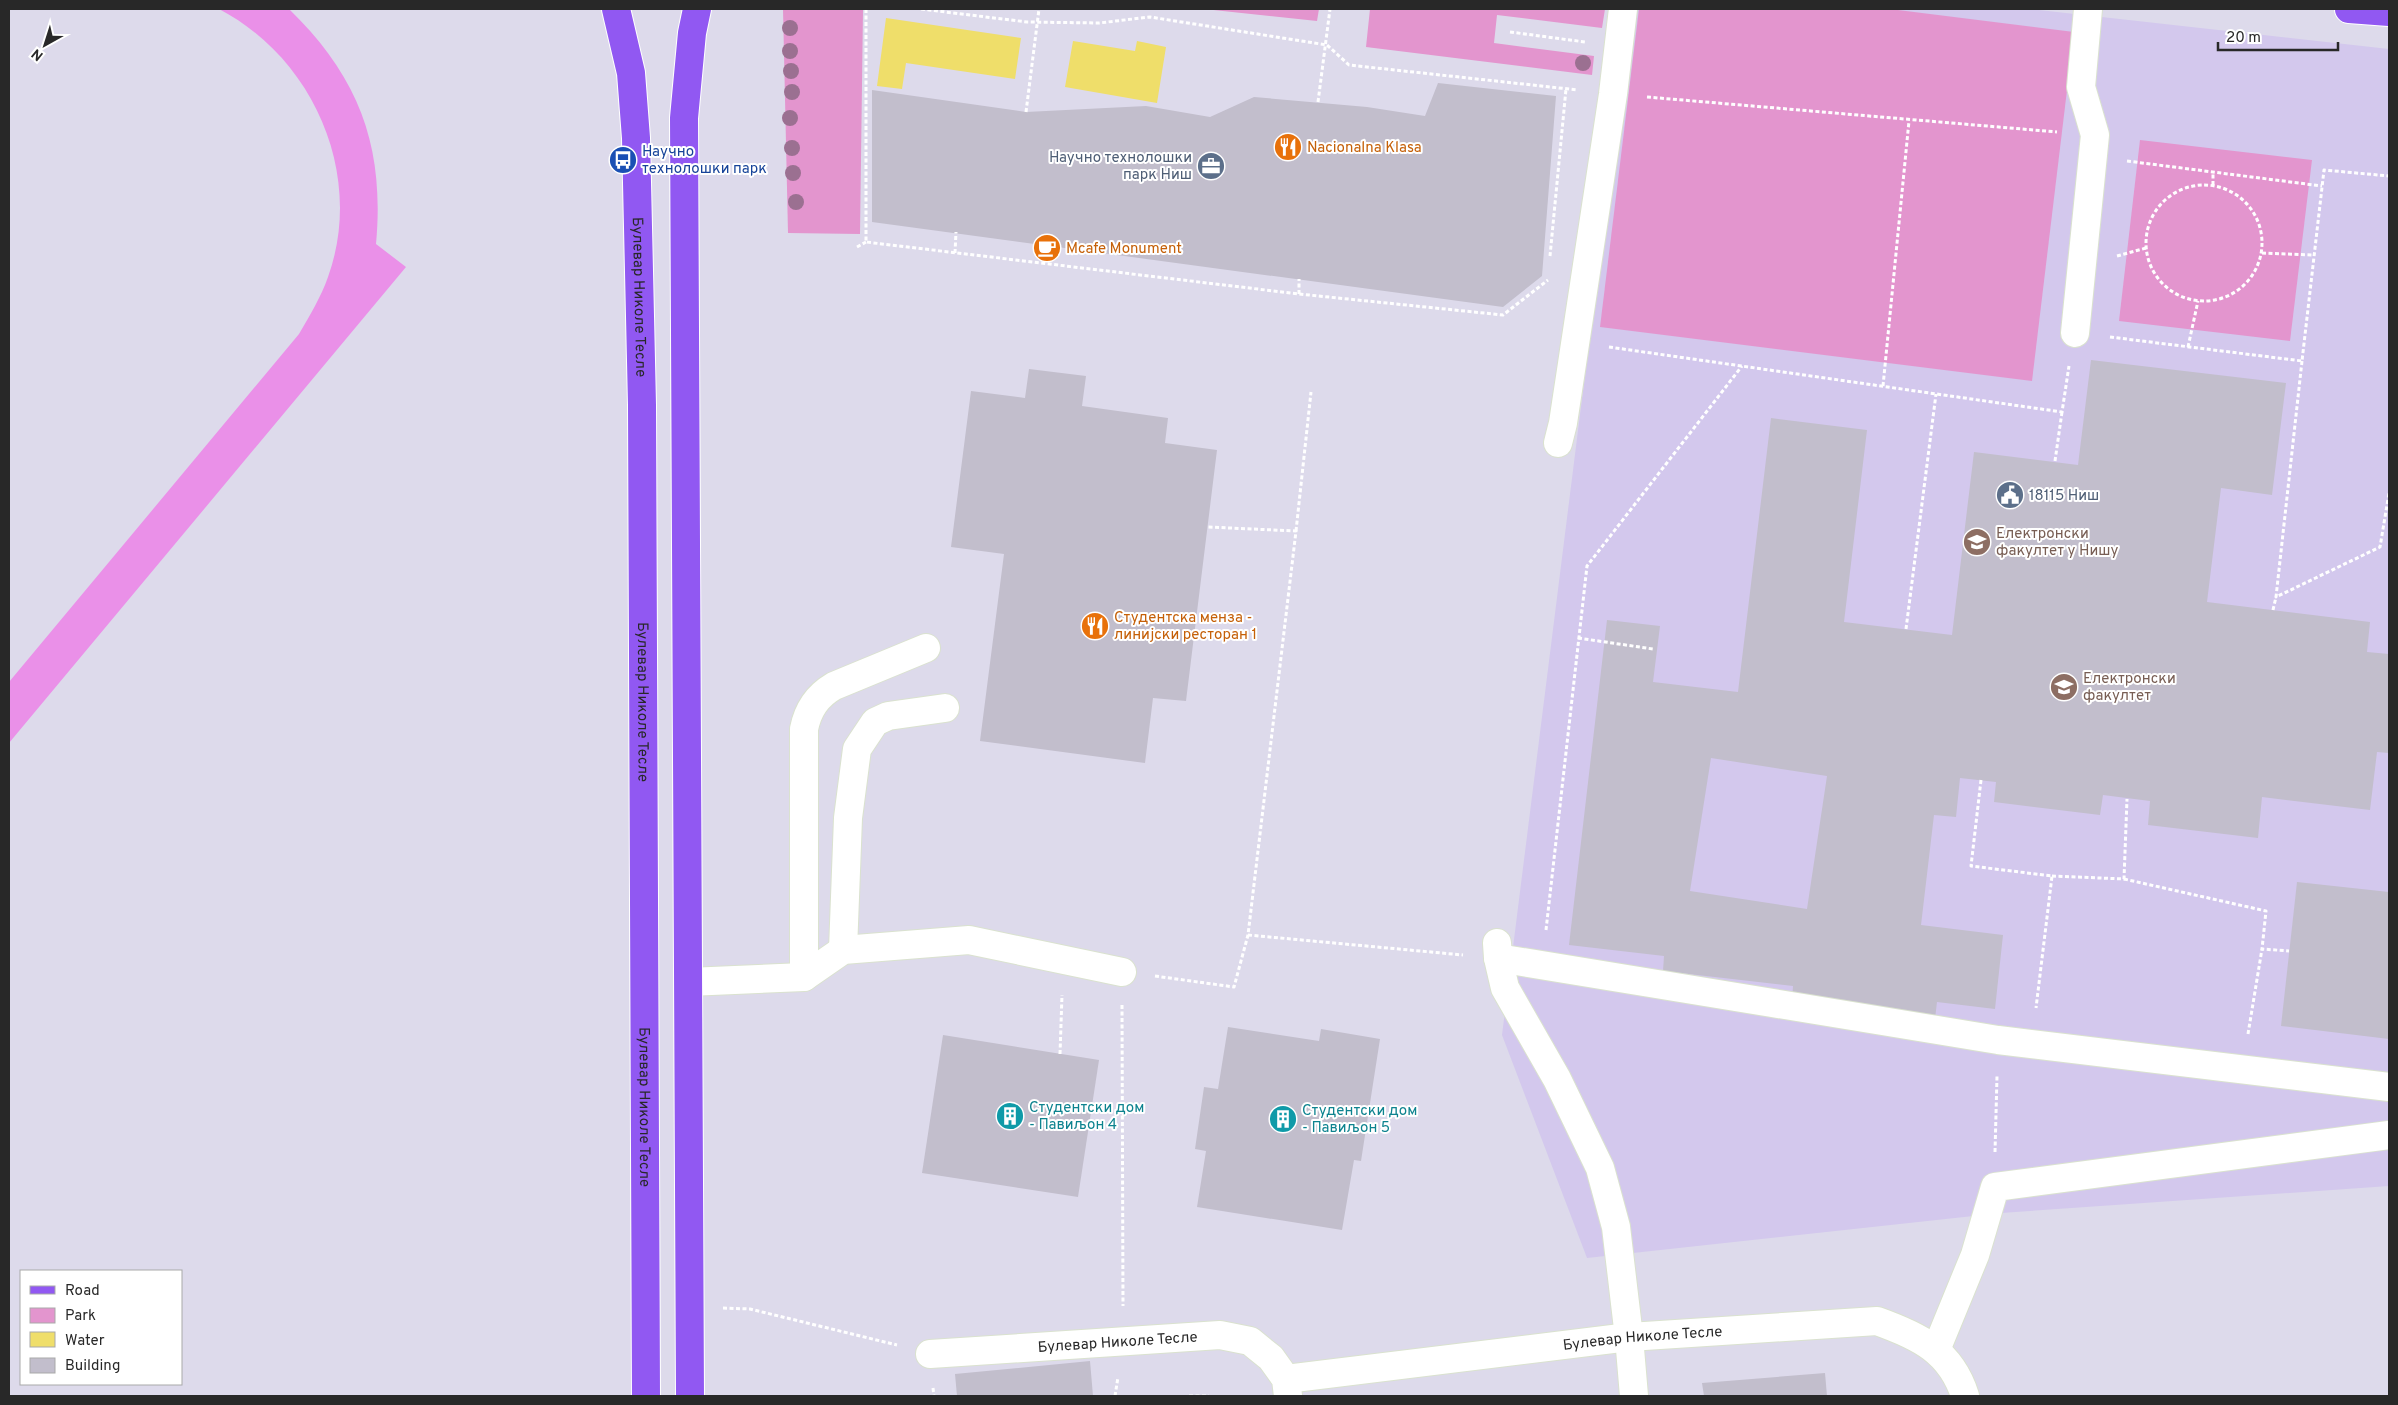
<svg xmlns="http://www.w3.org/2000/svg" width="2398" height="1405" viewBox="0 0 2398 1405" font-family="Overpass,sans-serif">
<rect width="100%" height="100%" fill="#dddaeb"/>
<polygon fill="#d3c8ed" points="1631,9 2029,9 2389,49 2389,1186 2001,1213 1587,1258 1502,1035"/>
<g fill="#e395ce">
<polygon points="783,9 863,9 860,234 788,233"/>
<polygon points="1204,9 1319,9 1317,21"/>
<polygon points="1370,9 1605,9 1602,28 1497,15 1494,43 1594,56 1592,75 1366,47"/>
<polygon points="1639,9 1890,9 2074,32 2032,381 1600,327"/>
<polygon points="2140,140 2312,160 2290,341 2119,321"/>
</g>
<path fill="#ea90e8" d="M219,9H289C359,77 385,146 376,244L406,267L9,743V682L299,334C310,315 321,297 328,277C365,174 313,58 219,9Z"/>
<g fill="#efde6a">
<polygon points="886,18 1021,38 1015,79 906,63 902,89 877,86"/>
<polygon points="1073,41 1135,51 1137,41 1166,47 1157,103 1065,87"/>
</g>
<g fill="#c2becc" fill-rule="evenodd">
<polygon points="1438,83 1556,96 1542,276 1503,307 872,222 872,90 1026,112 1146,106 1210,117 1254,97 1367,107 1425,116"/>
<path d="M2091,360L2286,383L2272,495L2221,488L2207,602L2370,622L2367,652L2389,654V753L2377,752L2370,810L2262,797L2258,838L2148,825L2150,801L2103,795L2100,815L1994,802L1996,782L1960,778L1956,817L1934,815L1921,925L2003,935L1995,1009L1937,1002L1935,1019L1792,1001L1793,986L1663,971L1664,956L1569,945L1607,620L1660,626L1653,682L1738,692L1771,418L1867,430L1844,622L1952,635L1974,452L2078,465ZM1711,758L1827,776L1807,909L1690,891Z"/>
<polygon points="1029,369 1086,376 1082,406 1168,418 1165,443 1217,450 1186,701 1153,698 1145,763 980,741 1004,554 951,547 971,391 1025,398"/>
<polygon points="2297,882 2389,892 2389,1039 2281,1026"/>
<polygon points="1228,1027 1319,1041 1321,1029 1380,1039 1361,1161 1354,1160 1342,1230 1197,1207 1206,1151 1195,1149 1204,1087 1218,1089"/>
<polygon points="943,1035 1099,1060 1078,1197 922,1173"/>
<polygon points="1090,1361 1093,1396 957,1396 955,1374"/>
<polygon points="1825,1373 1827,1396 1704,1396 1702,1383"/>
</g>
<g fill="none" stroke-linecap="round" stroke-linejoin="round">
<defs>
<g id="minor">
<polyline points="2075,333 2095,135 2081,87 2088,9"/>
<polyline points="1558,443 1563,423 1613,94 1623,9"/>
<polyline points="1497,943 1498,958 1505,988 1557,1079 1600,1168 1616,1227 1629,1337 1634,1396"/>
<polyline points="843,950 848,818 857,749 875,722 888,716 945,708"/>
<polyline points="1498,958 1998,1040 2389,1087"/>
<path d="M804,977V729C808,709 817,696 834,686L926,648"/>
<polyline points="688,982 804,977 843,950 969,940 1122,972"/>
<polyline points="1936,1350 1975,1255 1995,1187 2389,1135"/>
<path id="s1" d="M930,1354L1220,1335L1250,1341L1271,1358L1286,1379L1288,1396"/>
<path id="s2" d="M1286,1379L1629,1337L1877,1321C1919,1336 1951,1351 1965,1396"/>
</g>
<g id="major">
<path id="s3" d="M616,9L631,73L636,138L642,405L646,1396"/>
<polyline points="2349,9 2389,12"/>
<polyline points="690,1396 684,118 692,33 697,9"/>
</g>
</defs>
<use href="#minor" stroke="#dae2cf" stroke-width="30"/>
<use href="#major" stroke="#fff" stroke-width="30"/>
<g stroke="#fff" stroke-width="3" stroke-dasharray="4 2.5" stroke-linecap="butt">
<polyline points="866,9 866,242 1299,294 1503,315 1548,280"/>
<polyline points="921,9 1027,22 1099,23 1150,17 1327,45 1349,65 1578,90"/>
<polyline points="1510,32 1585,42"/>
<polyline points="1647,97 2057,132"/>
<polyline points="1318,102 1330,9"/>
<polyline points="1026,112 1039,9"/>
<polyline points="2127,161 2322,186"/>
<circle cx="2204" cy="243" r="58"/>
<polyline points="2213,185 2213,172"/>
<polyline points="857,247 866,242"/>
<polyline points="955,253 956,232"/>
<polyline points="2262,253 2314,255"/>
<polyline points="1550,256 1566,89"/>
<polyline points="2117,256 2146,248"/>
<polyline points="1299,294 1299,279"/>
<polyline points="2110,337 2302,361 2324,170 2389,176"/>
<polyline points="1609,347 2062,412 2069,366"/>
<polyline points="2188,347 2198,301"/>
<polyline points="2302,361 2276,597 2380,547 2389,493"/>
<polyline points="1883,386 1909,121"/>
<polyline points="2055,461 2062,412"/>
<polyline points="1296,531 1311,392"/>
<polyline points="2273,610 2276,597"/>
<polyline points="1906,629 1936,394"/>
<polyline points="1578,638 1653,649"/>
<polyline points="1981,780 1971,866 2052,876 2036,1008"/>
<polyline points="2052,876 2124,879 2127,799"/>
<polyline points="2124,879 2266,911 2262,949 2289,951"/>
<polyline points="1546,930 1587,566 1742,366"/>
<polyline points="1248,935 1463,955"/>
<polyline points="1155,976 1234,987 1248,935 1296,531 1208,527"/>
<polyline points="1122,1005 1123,1306"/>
<polyline points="2248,1034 2262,949"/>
<polyline points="1060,1054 1062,995"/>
<polyline points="1995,1152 1997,1076"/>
<polyline points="723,1308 750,1309 897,1345"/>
<polyline points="933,1388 934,1396"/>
<polyline points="1115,1396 1118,1377"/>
<polyline points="1189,1396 1209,1396"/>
</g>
<use href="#minor" stroke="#fff" stroke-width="28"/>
<use href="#major" stroke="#9158f2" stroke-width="28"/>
</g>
<g fill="#9b7091">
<circle cx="790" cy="28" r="8"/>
<circle cx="790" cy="51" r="8"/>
<circle cx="1583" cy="63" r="8"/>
<circle cx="791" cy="71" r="8"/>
<circle cx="792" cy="92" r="8"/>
<circle cx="790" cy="118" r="8"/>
<circle cx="792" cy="148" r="8"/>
<circle cx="793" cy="173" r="8"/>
<circle cx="796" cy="202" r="8"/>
</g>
<defs>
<symbol id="restaurant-disc" viewBox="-11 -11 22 22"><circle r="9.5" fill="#e8710a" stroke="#fff"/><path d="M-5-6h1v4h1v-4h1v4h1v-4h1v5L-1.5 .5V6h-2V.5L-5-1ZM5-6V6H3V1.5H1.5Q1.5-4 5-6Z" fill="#fff"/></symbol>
<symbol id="bus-disc" viewBox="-11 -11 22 22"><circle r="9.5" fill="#1a4fb4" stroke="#fff"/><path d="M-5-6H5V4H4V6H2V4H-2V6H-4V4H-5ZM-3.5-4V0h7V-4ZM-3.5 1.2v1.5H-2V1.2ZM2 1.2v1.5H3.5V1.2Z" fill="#fff"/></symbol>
<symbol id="office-disc" viewBox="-11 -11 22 22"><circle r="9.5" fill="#5c6f8a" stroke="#fff"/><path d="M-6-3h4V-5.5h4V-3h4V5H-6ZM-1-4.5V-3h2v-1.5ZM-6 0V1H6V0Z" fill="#fff"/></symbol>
<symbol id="cafe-disc" viewBox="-11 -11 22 22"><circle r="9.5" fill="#e8710a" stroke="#fff"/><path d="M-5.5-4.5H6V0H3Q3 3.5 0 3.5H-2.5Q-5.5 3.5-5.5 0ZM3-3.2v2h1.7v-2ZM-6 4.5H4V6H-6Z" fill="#fff"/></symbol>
<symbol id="civic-disc" viewBox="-11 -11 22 22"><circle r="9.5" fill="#5c6f8a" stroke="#fff"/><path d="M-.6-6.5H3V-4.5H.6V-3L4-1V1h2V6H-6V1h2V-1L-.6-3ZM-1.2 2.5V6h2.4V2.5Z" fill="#fff"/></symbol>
<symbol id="university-disc" viewBox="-11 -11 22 22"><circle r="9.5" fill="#8d6e63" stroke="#fff"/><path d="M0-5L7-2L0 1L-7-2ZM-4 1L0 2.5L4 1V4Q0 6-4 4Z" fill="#fff"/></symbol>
<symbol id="building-disc" viewBox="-11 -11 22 22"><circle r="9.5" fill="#0f9aa8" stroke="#fff"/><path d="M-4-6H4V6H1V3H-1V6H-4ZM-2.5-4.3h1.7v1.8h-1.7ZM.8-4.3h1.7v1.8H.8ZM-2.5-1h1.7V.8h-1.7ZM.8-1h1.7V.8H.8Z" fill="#fff"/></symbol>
</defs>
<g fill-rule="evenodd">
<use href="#restaurant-disc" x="1272" y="131" width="32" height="32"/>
<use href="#bus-disc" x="607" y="144" width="32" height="32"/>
<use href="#office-disc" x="1195" y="150" width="32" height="32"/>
<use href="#cafe-disc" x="1031" y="232" width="32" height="32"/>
<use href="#civic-disc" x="1994" y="479" width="32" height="32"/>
<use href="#university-disc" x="1961" y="526" width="32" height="32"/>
<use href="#restaurant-disc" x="1079" y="610" width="32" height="32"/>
<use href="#university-disc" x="2048" y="671" width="32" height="32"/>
<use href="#building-disc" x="994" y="1100" width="32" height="32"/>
<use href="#building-disc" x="1267" y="1103" width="32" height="32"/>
</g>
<g text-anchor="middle" stroke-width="4" stroke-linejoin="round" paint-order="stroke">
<g font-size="15" fill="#c56008" stroke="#fff" text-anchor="start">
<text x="1307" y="152">Nacionalna Klasa</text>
<text x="1066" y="253">Mcafe Monument</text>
<text x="1114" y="622">Студентска менза -<tspan x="1114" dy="17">линијски ресторан 1</tspan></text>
</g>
<g font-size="15" fill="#164399" stroke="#fff" text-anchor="start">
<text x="642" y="156">Научно<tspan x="642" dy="17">технолошки парк</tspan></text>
</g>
<g font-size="15" fill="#4e5e75" stroke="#fff" text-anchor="end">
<text x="1192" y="162">Научно технолошки<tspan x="1192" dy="17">парк Ниш</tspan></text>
<text x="2029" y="500" text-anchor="start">18115 Ниш</text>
</g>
<g font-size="15" fill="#282828" stroke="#fff">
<text dy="5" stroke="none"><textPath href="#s3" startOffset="290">Булевар Николе Тесле</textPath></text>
<text dy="5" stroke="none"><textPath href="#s3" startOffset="695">Булевар Николе Тесле</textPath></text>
<text dy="5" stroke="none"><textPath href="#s3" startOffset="1100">Булевар Николе Тесле</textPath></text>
<text dy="5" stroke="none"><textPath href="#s2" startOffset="359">Булевар Николе Тесле</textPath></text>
<text dy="5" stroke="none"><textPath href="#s1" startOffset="188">Булевар Николе Тесле</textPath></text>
</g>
<g font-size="15" fill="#785e54" stroke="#fff" text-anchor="start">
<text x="1996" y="538">Електронски<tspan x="1996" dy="17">факултет у Нишу</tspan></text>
<text x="2083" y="683">Електронски<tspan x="2083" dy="17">факултет</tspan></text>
</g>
<g font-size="15" fill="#0d838f" stroke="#fff" text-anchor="start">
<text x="1029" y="1112">Студентски дом<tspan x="1029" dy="17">- Павиљон 4</tspan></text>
<text x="1302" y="1115">Студентски дом<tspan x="1302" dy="17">- Павиљон 5</tspan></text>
</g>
</g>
<rect width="2398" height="1405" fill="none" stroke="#282828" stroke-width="20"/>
<rect x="20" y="1270" width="162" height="115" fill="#ffffff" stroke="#a9a9a9"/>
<rect x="30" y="1286" width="25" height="8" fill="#9158f2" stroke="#a9a9a9"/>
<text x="65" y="1295" font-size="15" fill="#282828">Road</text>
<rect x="30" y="1308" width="25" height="15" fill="#e395ce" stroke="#a9a9a9"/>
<text x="65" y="1320" font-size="15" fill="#282828">Park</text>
<rect x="30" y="1332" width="25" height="15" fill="#efde6a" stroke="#a9a9a9"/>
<text x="65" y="1345" font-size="15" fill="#282828">Water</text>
<rect x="30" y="1358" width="25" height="15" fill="#c2becc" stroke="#a9a9a9"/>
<text x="65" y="1370" font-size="15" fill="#282828">Building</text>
<g transform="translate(45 45) rotate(219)" stroke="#ffffff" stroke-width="4" paint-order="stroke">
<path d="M0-4L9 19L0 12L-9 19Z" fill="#282828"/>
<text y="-8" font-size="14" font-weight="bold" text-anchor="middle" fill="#282828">N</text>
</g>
<path d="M2218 42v8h120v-8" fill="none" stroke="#282828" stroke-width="2.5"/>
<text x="2226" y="42" font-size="15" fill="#282828" stroke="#ffffff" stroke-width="4" paint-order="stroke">20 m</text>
</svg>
